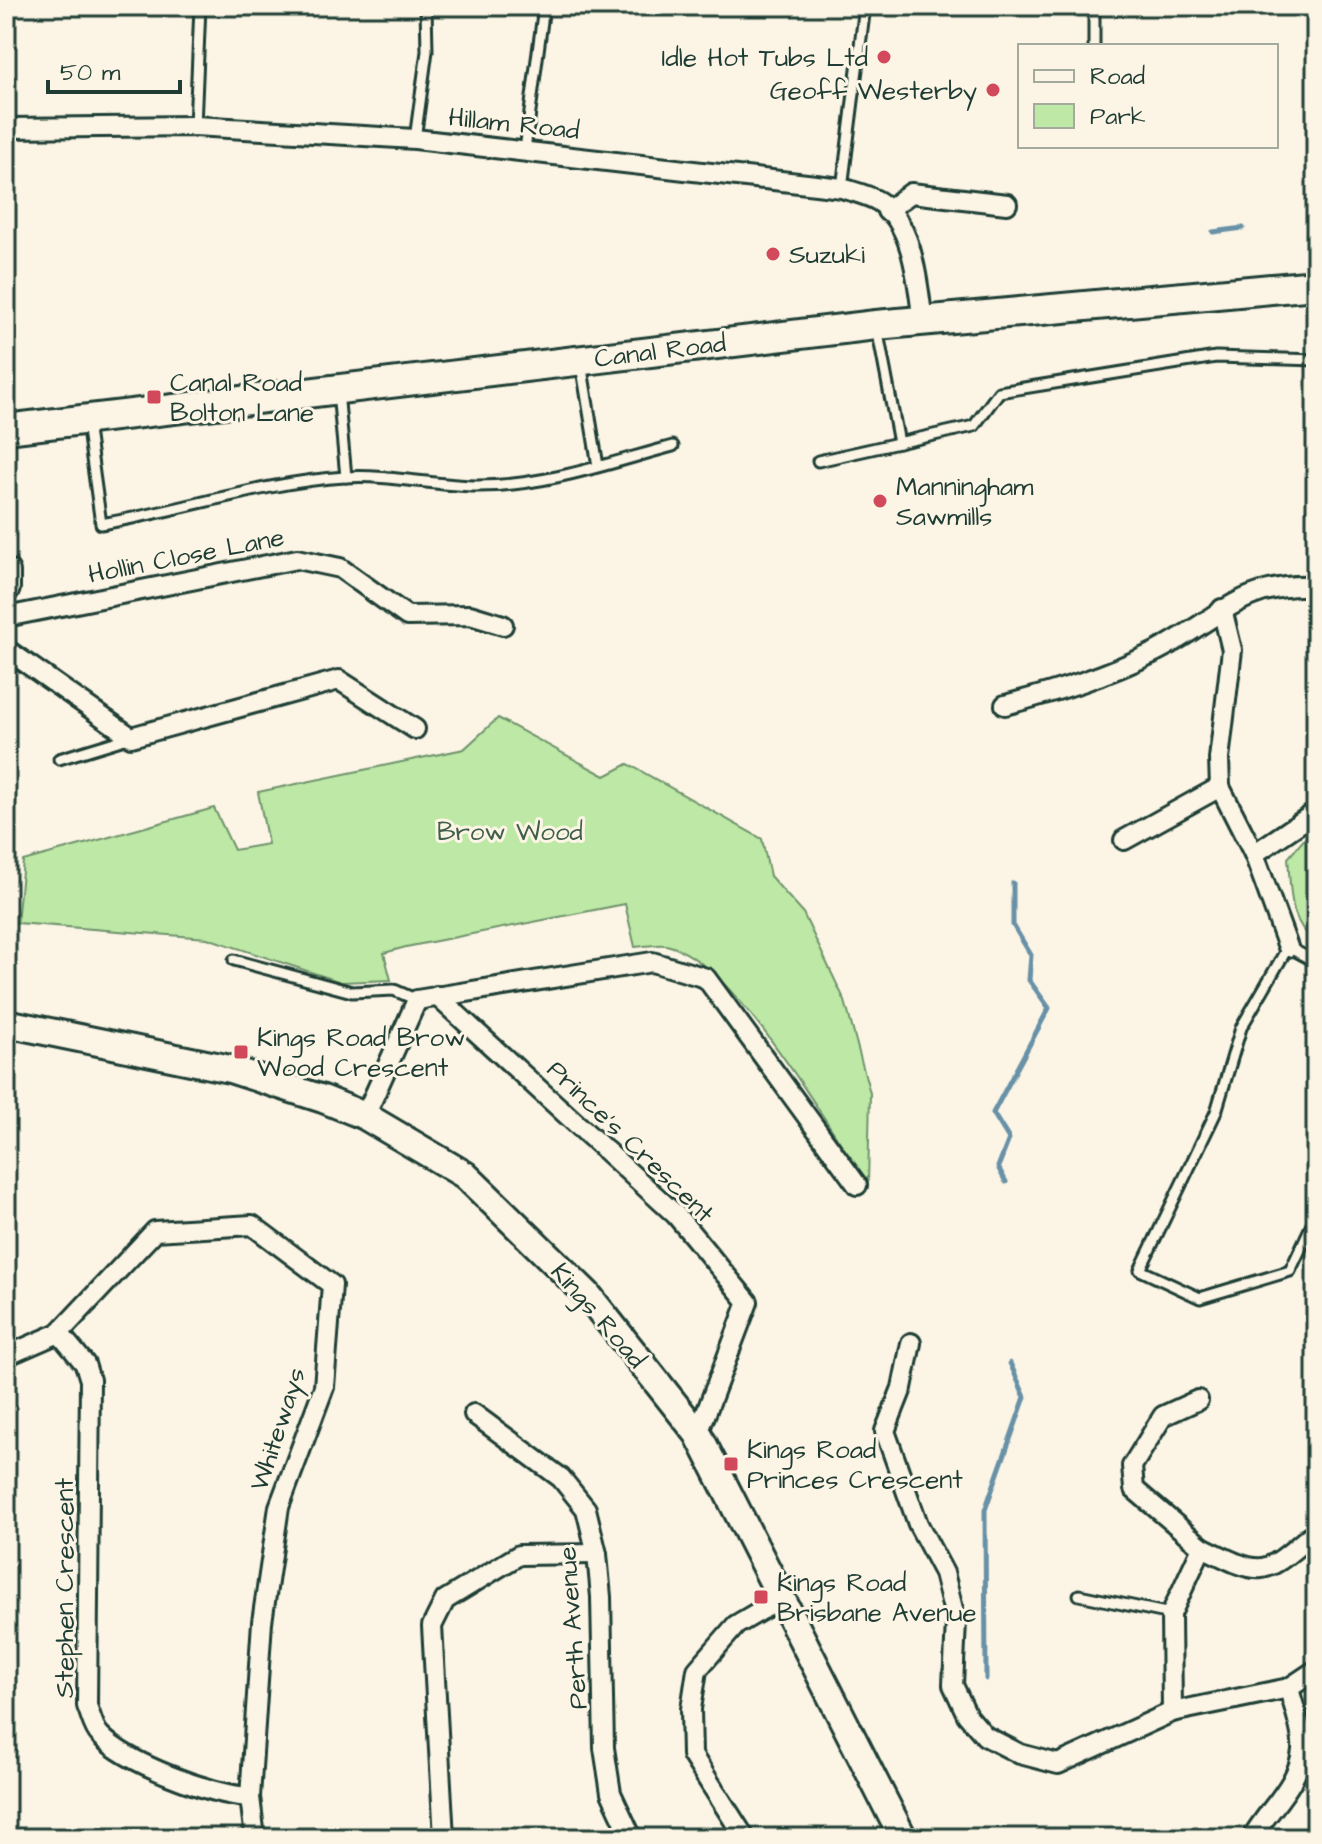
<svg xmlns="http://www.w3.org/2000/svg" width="1322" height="1844" viewBox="0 0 1322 1844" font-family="'Architects Daughter',sans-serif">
<rect width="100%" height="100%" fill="#fcf5e5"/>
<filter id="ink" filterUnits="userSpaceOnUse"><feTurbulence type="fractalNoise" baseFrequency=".0125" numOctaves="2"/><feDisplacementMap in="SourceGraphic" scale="16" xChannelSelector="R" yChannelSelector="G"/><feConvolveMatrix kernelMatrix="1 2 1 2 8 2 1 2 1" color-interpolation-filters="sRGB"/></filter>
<g filter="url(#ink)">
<g fill="#bde8a5" stroke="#6e926c" stroke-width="2">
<path d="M498,718L605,776L628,764L762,839L770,876L803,913L845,1001L870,1093L868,1186C829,1128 733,959 666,945C657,944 644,946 635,947L625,904L406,947L384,953L391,980L341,982L207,938L17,923L23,861L214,808L234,850L268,844L258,792L464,749Z"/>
<path d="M1316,833V943C1288,921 1291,891 1288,858L1306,837Z"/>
</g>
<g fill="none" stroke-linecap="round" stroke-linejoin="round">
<g stroke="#6891a7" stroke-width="5">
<polyline points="1213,232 1243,228"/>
<polyline points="1006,1182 998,1167 1009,1139 993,1113 1049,1008 1029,980 1031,955 1013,925 1013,883"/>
<polyline points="986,1679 985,1510 1025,1397 1010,1363"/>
</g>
<defs>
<g id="lane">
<polyline points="1094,46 1094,6"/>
<polyline points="195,126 200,6"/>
<polyline points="415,139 427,51 426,6"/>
<polyline points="525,150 544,6"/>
<polyline points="842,188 865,6"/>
<polyline points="877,328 899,443"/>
<polyline points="581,363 598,466"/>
<polyline points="338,392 346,477"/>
<path d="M87,423L101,524C182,511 262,482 345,477C389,474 434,486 478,486C546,486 609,463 673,446"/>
<polyline points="818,461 974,426 999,392 1216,357 1316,360"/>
<polyline points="59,759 131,737"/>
<polyline points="234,960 352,992 394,990 417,1000"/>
<polyline points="1316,962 1288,947 1241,1028 1216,1112 1140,1270 1200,1298 1290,1271 1316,1216"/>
<polyline points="1079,1595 1171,1614"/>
</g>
<g id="street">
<path d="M6,128L195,126L415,139L842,188C854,192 868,195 878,201C914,222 918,286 923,323"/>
<polyline points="887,211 911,193 1007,204"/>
<polyline points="1222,609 1232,650 1219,759 1220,787 1254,854 1288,947"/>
<polyline points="6,617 297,559 340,568 407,616 470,615 503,625"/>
<polyline points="6,649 131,737 339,680 415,729"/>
<path d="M1005,705C1058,691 1106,676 1155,652C1217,621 1240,582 1316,586"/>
<polyline points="1124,840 1220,787"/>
<polyline points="1254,854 1316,812"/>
<polyline points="437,996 676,1215 748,1302 698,1434"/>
<polyline points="365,1116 417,1000 652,962 706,978 857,1185"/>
<path d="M59,1333L85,1364L90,1380L87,1706C91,1715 93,1728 100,1735C126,1763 211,1795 250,1797"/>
<polyline points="911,1343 902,1388 885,1431 918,1524 944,1573 956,1621 953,1685 967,1715 985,1736 1020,1754 1058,1764 1172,1712 1289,1688 1316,1670"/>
<polyline points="6,1356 59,1333 155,1231 252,1225 332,1285 324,1387 279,1507 262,1622 250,1797 255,1838"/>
<polyline points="474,1414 561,1478 586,1509 597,1554 601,1597 604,1748 611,1793 632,1838"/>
<path d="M1202,1547C1267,1579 1262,1576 1316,1531"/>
<polyline points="1172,1712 1171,1614 1202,1547 1134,1489 1132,1466 1163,1416 1198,1400"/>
<polyline points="444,1838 432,1626 445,1600 519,1555 597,1554"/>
<polyline points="745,1838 692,1755 691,1709 697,1670 736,1625 782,1598"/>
<path d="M1252,1838C1268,1809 1299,1785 1302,1750C1304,1732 1293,1706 1289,1688"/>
</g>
<g id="secondary">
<polyline points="6,572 6,588"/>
<polyline points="6,1023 230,1069 323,1099 365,1116 465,1175 587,1294 698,1434 903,1838"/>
</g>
<polyline id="primary" points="6,429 876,325 1316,285"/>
</defs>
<use href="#lane" stroke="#1f3d34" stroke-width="15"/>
<use href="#street" stroke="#1f3d34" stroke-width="24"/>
<use href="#secondary" stroke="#1f3d34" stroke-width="32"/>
<use href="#primary" stroke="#1f3d34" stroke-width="34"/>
<use href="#lane" stroke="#fcf5e5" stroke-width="9"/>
<use href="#street" stroke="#fcf5e5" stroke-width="18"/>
<use href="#secondary" stroke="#fcf5e5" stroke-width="26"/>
<use href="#primary" stroke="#fcf5e5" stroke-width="28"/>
</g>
</g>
<g fill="#d1495b" stroke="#fcf5e5" stroke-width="3">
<circle cx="884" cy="57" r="8"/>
<circle cx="993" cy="90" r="8"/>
<circle cx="773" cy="254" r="8"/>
<rect x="146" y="389" width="16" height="16" rx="4"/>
<circle cx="880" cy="501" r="8"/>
<rect x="233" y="1044" width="16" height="16" rx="4"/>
<rect x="723" y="1456" width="16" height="16" rx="4"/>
<rect x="753" y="1589" width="16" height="16" rx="4"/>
</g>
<g text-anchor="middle" stroke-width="6" stroke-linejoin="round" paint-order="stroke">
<g font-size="26" fill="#1f3d34" stroke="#fcf5e5" text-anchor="start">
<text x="868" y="66" text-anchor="end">Idle Hot Tubs Ltd</text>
<text x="977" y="99" text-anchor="end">Geoff Westerby</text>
<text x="789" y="263">Suzuki</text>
<text x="170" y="391">Canal Road<tspan x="170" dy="30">Bolton Lane</tspan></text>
<text x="896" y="495">Manningham<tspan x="896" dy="30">Sawmills</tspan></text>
<text x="257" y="1046">Kings Road Brow<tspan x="257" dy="30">Wood Crescent</tspan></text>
<text x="747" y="1458">Kings Road<tspan x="747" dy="30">Princes Crescent</tspan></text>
<text x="777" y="1591">Kings Road<tspan x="777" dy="30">Brisbane Avenue</tspan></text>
</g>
<g font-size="26" fill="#1f3d34" stroke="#fcf5e5">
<text transform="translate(514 123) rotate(6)" y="9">Hillam Road</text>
<text transform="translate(660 350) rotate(-7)" y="9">Canal Road</text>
<text transform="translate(186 555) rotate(-11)" y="9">Hollin Close Lane</text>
<text transform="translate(631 1141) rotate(44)" y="9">Prince's Crescent</text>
<text transform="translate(599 1315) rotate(49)" y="9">Kings Road</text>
<text transform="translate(277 1429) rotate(-72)" y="9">Whiteways</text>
<text transform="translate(64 1588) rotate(-90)" y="9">Stephen Crescent</text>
<text transform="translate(572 1628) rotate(-94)" y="9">Perth Avenue</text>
</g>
<g font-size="26" fill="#3f5f4b" stroke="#fcf5e5">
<text x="510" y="840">Brow Wood</text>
</g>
</g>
<rect width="1322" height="1844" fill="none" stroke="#fcf5e5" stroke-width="32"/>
<rect x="16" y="16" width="1290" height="1812" fill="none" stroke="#1f3d34" stroke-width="3" filter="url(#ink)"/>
<rect x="1018" y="44" width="260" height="104" fill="#fcf5e5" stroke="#a4ab9e" stroke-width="2"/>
<rect x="1034" y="70" width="40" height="12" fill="#fcf5e5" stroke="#a4ab9e" stroke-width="2"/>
<text x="1090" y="84" font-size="24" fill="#1f3d34">Road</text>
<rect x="1034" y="104" width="40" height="24" fill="#bde8a5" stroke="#a4ab9e" stroke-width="2"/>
<text x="1090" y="124" font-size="24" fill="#1f3d34">Park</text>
<path d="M48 80v12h132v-12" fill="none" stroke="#1f3d34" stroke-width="4"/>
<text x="60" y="80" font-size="24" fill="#1f3d34" stroke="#fcf5e5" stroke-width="6" paint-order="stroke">50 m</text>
</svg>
